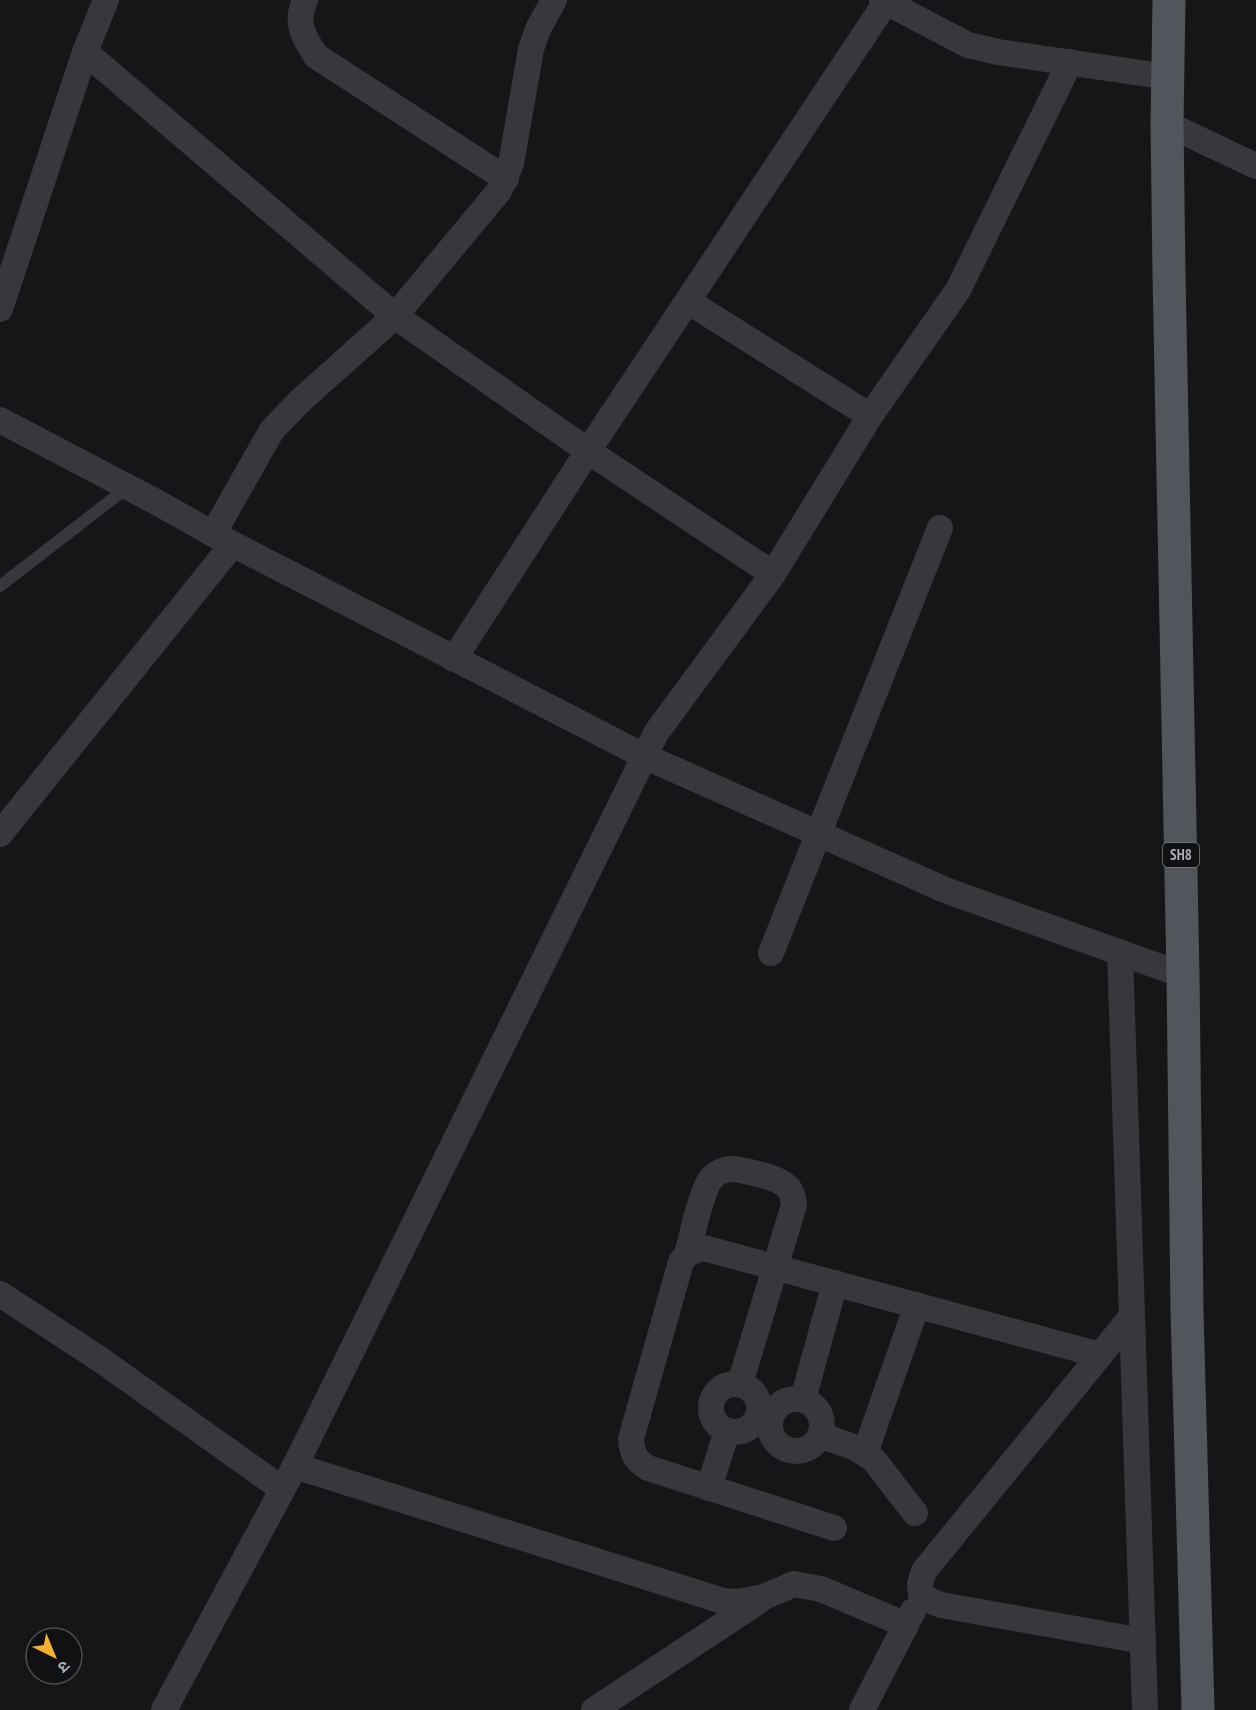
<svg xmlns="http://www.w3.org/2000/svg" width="1256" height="1710" viewBox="0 0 1256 1710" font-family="'PT Sans Narrow','Noto Sans Devanagari',sans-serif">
<rect width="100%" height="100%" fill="#161618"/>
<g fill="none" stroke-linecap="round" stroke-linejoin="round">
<polyline stroke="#37383d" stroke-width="12" points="0,586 128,487"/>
<g stroke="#37383d" stroke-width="26">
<path d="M305,0C295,23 303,36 316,56L506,179"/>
<polyline points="882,0 968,45 998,52 1168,77"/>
<polyline points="85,52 395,316 588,451 773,574"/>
<polyline points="1167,124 1256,166"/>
<polyline points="689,302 870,416"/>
<polyline points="0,309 85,52 106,0"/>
<polyline points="0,420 160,504 213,534 644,756 945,890 1183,975"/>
<polyline points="213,534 272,430 300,401 395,316 499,191 511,164 531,49 538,29 554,0"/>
<polyline points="454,659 588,451 886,2"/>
<polyline points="0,834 233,544"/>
<polyline points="1120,952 1145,1710"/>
<polyline points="771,953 940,528"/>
<path d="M687,1254C692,1237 701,1191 711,1179C715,1173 725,1169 732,1169C744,1170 776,1177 785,1185C792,1190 793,1197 794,1205L740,1384"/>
<polyline points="0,1294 101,1360 282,1489"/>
<polyline points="1132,1316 924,1571 920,1584 921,1594 929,1600 941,1605 1143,1641"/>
<circle cx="735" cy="1408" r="24"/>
<polyline points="803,1399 835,1283"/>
<circle cx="796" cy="1425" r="26"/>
<polyline points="820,1435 856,1448 874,1460 915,1513"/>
<polyline points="865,1453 917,1305"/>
<polyline points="295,1466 723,1601 738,1602 764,1597 794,1584 821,1589 906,1625"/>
<polyline points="709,1488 727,1431"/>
<path d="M834,1528L648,1468C635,1460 632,1453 631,1439L681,1262C687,1253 693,1250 704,1248L1100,1355"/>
<polyline points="164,1710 295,1466 656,733 773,574 870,416 958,290 1070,62"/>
<polyline points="594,1710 759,1601"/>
<polyline points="862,1710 913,1611"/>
</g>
<polyline stroke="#53555c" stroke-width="33" points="1169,0 1167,124 1169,274 1183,975 1187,1311 1198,1710"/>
</g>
<g text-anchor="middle" stroke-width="5" stroke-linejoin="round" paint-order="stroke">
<rect fill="#111113" stroke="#7b7e86" stroke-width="1.5" x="1163" y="843" width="36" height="24" rx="4.5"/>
<g font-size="15" font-weight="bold" fill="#a8adb8">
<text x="1181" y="860">SH8</text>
</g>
</g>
<g transform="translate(54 1656) rotate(137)"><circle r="28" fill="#111113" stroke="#4d4f55" stroke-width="1.5"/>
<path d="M0-4.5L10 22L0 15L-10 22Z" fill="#f2b134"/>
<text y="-9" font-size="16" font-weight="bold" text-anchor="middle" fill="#a8adb8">उ</text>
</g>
</svg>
